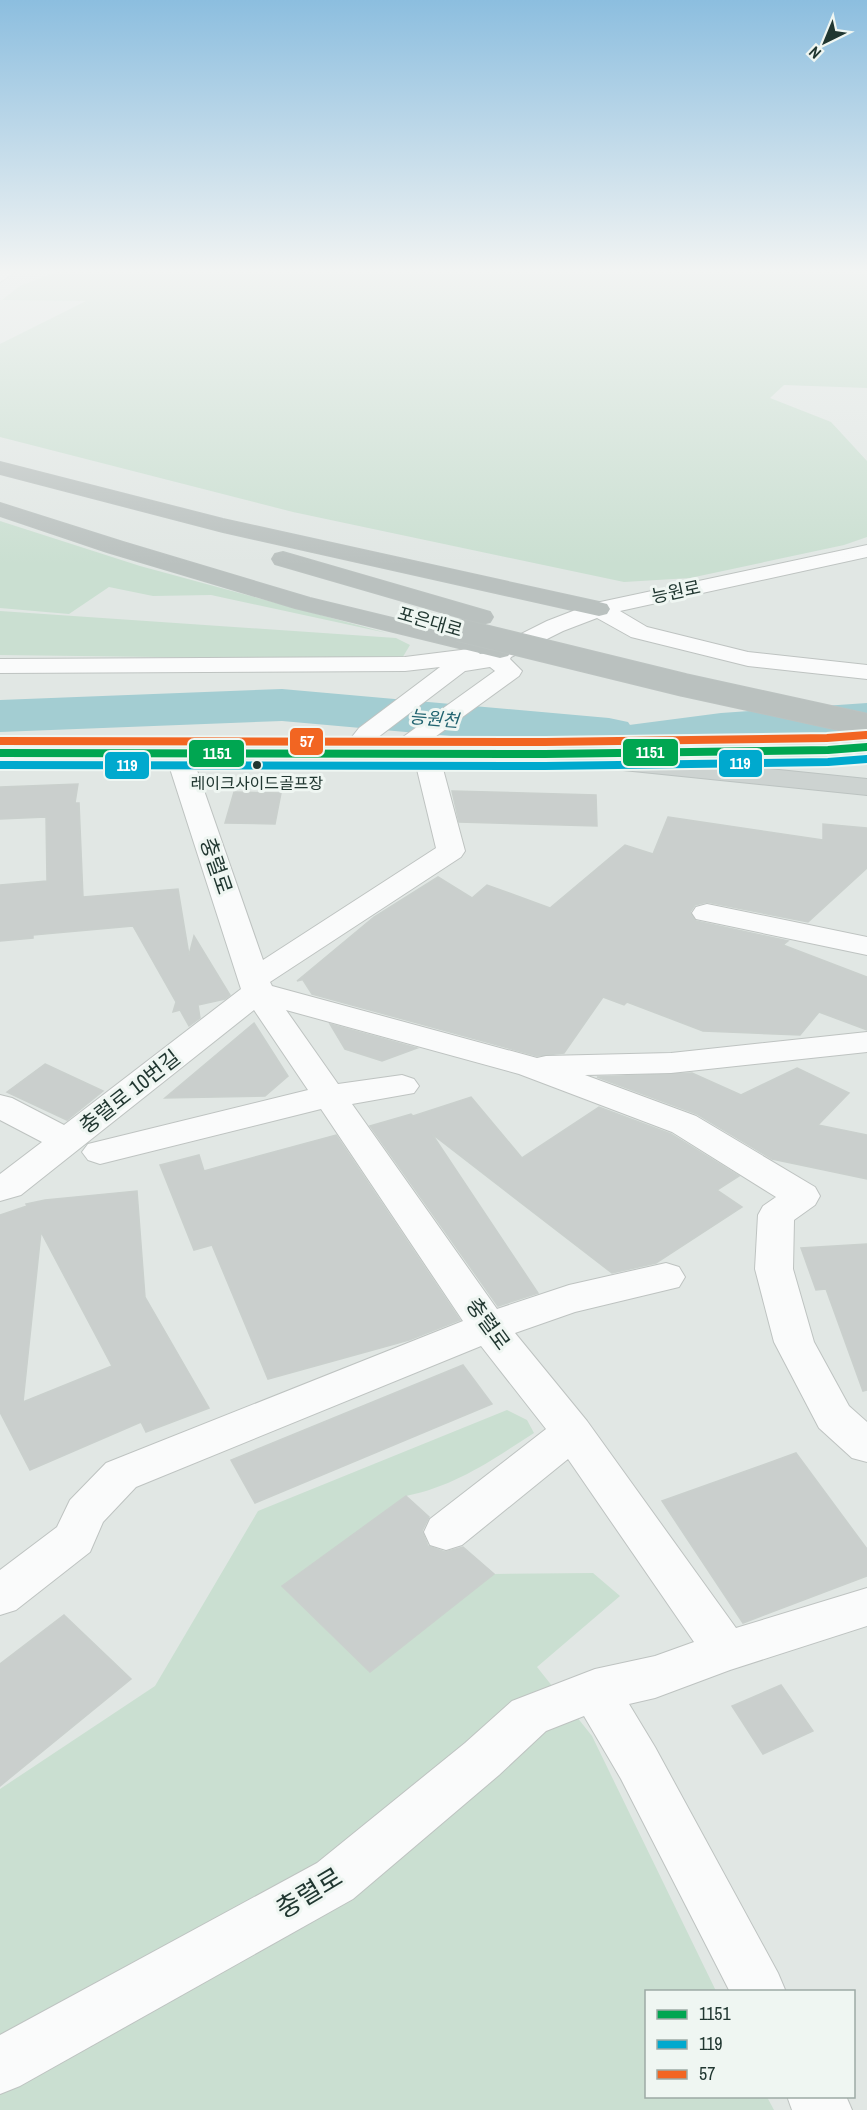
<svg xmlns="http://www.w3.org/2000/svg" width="867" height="2110" viewBox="0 0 867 2110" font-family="'Archivo Narrow','Noto Sans KR',sans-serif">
<rect width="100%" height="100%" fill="#e1e7e4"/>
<g fill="#cadfd1">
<polygon points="61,270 867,270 867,388 784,385 770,398 831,422 867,461 867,537 844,545 690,578 624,582 293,512 0,437 0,344 86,301 2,300 20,286"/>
<polygon points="0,521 140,566 387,633 211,595 153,596 109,587 69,614 0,608"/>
<polygon points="0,611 396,638 410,645 401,660 0,655"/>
<path d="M507,1410L527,1420L534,1433C492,1460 456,1486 406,1496L370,1672L494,1574L593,1573L620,1596L537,1667L592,1736L716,1991L646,1992V2096L767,2097L774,2110H0V1789L155,1686L258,1511Z"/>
</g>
<polygon fill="#a3cdd2" points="867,703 867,737 497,738 528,715 606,728 721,713"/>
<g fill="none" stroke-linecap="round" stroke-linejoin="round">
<polygon fill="#a3cdd2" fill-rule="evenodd" points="282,689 609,718 628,722 636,734 628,746 609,750 282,721 0,732 0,700"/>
</g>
<g fill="#cacfcd" stroke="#cad0cd" stroke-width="1.5" fill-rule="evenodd">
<polygon points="78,784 75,803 79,803 83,897 178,889 189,955 194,936 230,995 225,999 198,1005 200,1018 189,1026 180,1010 173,1012 176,1002 133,926 33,935 33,938 0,941 0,885 47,881 46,817 0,819 0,787"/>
<polygon points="452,791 596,795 597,826 459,822"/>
<polygon points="234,792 281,793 275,824 225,823"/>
<polygon points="668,817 823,840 823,824 867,828 867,868 808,922 707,902 695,905 690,912 696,921 788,941 783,945 867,977 867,1030 819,1012 800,1035 703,1031 627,1002 624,1005 603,997 564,1053 537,1056 312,994 303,980 305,979 297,981 374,917 438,877 472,898 487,885 550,908 625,845 653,854"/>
<polygon points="254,1023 288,1076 265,1096 165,1098"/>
<polygon points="330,1024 417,1048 382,1061 345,1049"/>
<polygon points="45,1064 103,1091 67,1120 7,1092"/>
<polygon points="797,1068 849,1093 818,1125 867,1135 867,1179 772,1159 697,1114 597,1077 692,1073 741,1095"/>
<polygon points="471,1097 522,1158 599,1107 671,1134 739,1176 717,1190 742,1207 656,1263 612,1273 432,1134 538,1293 498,1306 370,1126 411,1114 413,1116"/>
<polygon points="336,1135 460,1320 409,1340 268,1379 212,1245 194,1250 160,1165 199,1155 204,1171"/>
<path d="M137,1191L145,1297L209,1408L146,1432L141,1422L30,1470L0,1412V1215L27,1206L26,1204L45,1200ZM41,1232L112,1366L23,1402Z"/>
<polygon points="867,1244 867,1390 863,1391 826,1289 816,1290 801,1248"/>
<polygon points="463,1365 492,1404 255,1503 231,1460"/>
<polygon points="796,1453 867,1549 867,1576 743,1623 662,1501"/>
<polygon points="406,1496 429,1517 422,1531 428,1546 445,1552 463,1547 494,1574 370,1672 282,1586"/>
<polygon points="64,1615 131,1679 0,1786 0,1664"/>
<polygon points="781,1685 813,1731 763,1754 732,1706"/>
</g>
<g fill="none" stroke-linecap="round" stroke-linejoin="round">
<defs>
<g id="minor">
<polygon points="0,270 18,270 0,282"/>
<polygon points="867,545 867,557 620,611 647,627 748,652 867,665 867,679 748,666 631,637 597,618 563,631 511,657 510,659 522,671 519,676 428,742 439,754 465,851 461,857 270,982 272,986 537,1058 546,1056 671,1053 867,1032 867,1052 671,1073 585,1075 696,1116 815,1187 820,1196 815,1205 794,1220 793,1269 814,1342 849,1406 867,1422 867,1462 852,1458 819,1428 774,1342 755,1269 758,1215 763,1206 776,1197 672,1132 519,1074 286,1010 338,1084 402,1075 414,1079 419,1086 414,1093 352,1104 497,1309 569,1285 666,1263 679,1267 685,1277 679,1287 575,1312 515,1333 587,1421 736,1628 867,1588 867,1626 730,1670 655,1698 629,1704 655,1747 778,1973 786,1992 730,1992 621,1779 584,1716 546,1731 499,1775 353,1899 20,2086 0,2094 0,2035 317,1863 465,1743 512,1701 595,1669 655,1656 694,1642 568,1459 462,1545 446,1550 430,1545 424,1532 430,1519 546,1429 481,1346 136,1487 103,1522 90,1552 16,1610 0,1615 0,1570 57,1527 70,1500 106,1463 463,1321 321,1109 100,1164 88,1160 82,1152 88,1144 308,1090 254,1010 21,1195 0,1201 0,1174 42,1142 0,1120 0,1095 12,1098 64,1125 241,989 165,753 169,747 178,745 187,747 191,753 263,960 436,848 414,757 399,742 403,737 495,671 490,667 465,671 377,738 362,758 353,760 344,758 340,752 359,728 440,667 405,671 0,673 0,659 405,657 469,649 477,651 480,654 488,653 495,647 547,621 591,604"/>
<polygon points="707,904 867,937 867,955 696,919 692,913 696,907"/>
<polygon points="787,2096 846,2096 852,2110 792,2110"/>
</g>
<polygon id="major" points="0,745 545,746 867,779 867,795 545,762 0,761"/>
<g id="highway">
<polygon points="0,462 223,519 599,602 607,604 610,609 607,614 599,616 223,532 0,474"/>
<polygon points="0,503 123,542 310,598 508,646 512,651 508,656 500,658 295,608 107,552 0,516"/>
<polygon points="283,552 490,612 493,617 490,622 482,624 275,564 272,559 275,554"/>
<polygon points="867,739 867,755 828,758 545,762 536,760 532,754 536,748 545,746 828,742"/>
</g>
</defs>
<use href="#minor" stroke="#bec3c1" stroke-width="2"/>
<use href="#major" stroke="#bcc3c1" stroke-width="2"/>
<use href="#highway" stroke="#bcc3c1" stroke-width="2"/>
<use href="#minor" fill="#fafbfb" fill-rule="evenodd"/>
<use href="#major" fill="#cdd3d1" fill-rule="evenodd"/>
<use href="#highway" fill="#bac1bf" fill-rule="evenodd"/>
<defs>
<polyline id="highway-bridge" points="459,630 684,685 867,725"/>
</defs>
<use href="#highway-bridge" stroke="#bcc3c1" stroke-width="24" stroke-linecap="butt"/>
<use href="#highway-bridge" stroke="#bac1bf" stroke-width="22"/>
<defs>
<polyline id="bus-1" points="0,753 545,754 828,750 867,747"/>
<polyline id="bus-2" points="0,765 545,766 828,762 867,759"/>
<polyline id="bus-3-far1" points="863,735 866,735"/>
<polyline id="bus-3" points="0,741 545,742 827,738 866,735"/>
</defs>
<use href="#bus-1" stroke="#eff6f2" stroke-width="12"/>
<use href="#bus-2" stroke="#eff6f2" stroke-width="12"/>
<use href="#bus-3-far1" stroke="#eff6f2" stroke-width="9"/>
<use href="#bus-3" stroke="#eff6f2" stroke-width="12"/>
<use href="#bus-1" stroke="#00a651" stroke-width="8"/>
<use href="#bus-2" stroke="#00a9ce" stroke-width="8"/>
<use href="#bus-3-far1" stroke="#f26522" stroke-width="6"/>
<use href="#bus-3" stroke="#f26522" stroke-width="8"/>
</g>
<linearGradient id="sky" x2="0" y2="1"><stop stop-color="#8cbedf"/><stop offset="0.48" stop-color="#f2f4f3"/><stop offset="1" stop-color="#f2f4f3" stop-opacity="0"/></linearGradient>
<rect width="867" height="565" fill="url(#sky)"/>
<circle fill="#213731" stroke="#eff6f2" stroke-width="2" cx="257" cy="765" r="5"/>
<g text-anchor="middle" stroke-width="6" stroke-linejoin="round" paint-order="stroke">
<g font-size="16" fill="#213731" stroke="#eff6f2">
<text x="257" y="789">레이크사이드골프장</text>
</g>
<g font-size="18" fill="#213731" stroke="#eff6f2">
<text transform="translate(676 592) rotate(-12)" y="6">능원로</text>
<text transform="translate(430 622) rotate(16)" y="6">포은대로</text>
</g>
<g font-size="18" font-style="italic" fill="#20636f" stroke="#eff6f2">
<text transform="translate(434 719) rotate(5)" y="6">능원천</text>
</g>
<g font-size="21" fill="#213731" stroke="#eff6f2">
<text transform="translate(216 866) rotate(71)" y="7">충렬로</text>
<text transform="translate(130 1092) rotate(-38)" y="7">충렬로 10번길</text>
<text transform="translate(488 1324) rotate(54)" y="7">충렬로</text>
</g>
<g font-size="26" fill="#213731" stroke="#eff6f2">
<text transform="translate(309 1893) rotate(-31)" y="9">충렬로</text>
</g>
</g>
<g stroke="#eff6f2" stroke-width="2">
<rect x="289" y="727" width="35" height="29" rx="6" fill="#f26522"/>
<rect x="622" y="738" width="57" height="29" rx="6" fill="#00a651"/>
<rect x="188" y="739" width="57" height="29" rx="6" fill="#00a651"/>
<rect x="718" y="749" width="45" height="29" rx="6" fill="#00a9ce"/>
<rect x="104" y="751" width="46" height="29" rx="6" fill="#00a9ce"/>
</g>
<g font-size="16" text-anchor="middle" font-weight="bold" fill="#fff">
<text x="307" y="747">57</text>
<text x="650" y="758">1151</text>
<text x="217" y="759">1151</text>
<text x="740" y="769">119</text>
<text x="127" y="771">119</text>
</g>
<rect x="645" y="1990" width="210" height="108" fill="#eff6f2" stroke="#9daaa5" stroke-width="1.5"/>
<rect x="657" y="2010" width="30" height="9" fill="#00a651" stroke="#9daaa5" stroke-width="1.5"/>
<text x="699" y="2020" font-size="18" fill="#213731">1151</text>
<rect x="657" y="2040" width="30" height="9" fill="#00a9ce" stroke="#9daaa5" stroke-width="1.5"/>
<text x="699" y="2050" font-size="18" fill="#213731">119</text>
<rect x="657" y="2070" width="30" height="9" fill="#f26522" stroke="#9daaa5" stroke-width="1.5"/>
<text x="699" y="2080" font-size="18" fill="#213731">57</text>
<g transform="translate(825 42) rotate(223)" stroke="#eff6f2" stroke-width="4.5" paint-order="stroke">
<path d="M0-4.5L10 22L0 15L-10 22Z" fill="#213731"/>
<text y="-9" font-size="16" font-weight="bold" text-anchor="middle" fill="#213731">N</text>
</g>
</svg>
